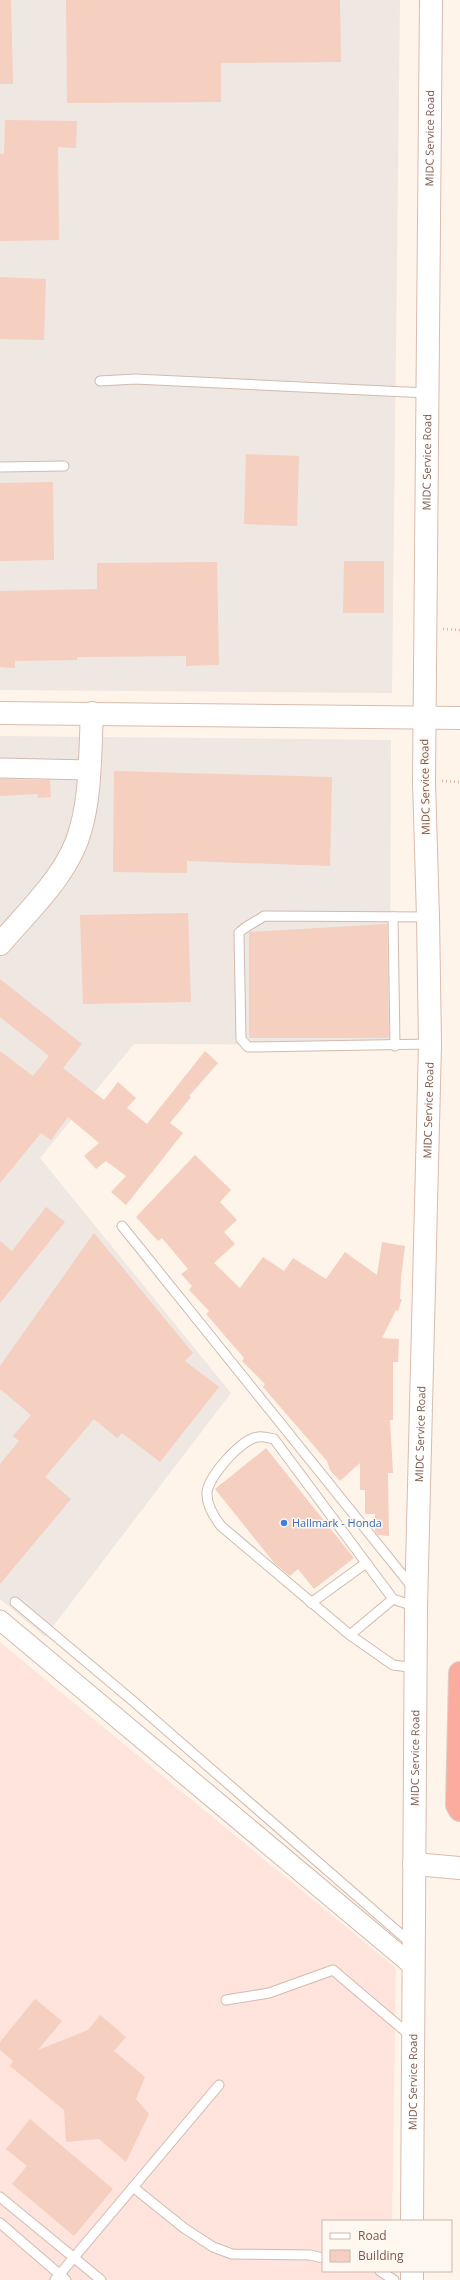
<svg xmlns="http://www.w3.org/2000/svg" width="460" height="2280" viewBox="0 0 460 2280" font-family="'Open Sans',sans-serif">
<rect width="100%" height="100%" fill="#fef4ea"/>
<polygon fill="#fee4dd" points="0,1642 396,1968 392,2221 323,2221 323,2271 391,2271 391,2280 0,2280"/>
<g fill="#efe7e2">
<polygon points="0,0 400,0 392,693 0,690"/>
<polygon points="0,736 391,740 390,1045 134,1044 40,1158 231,1393 45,1637 0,1599"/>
</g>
<g fill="#f5cfbf">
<polygon points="0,0 11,0 13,84 0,84"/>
<polygon points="66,0 340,0 341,62 221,63 221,102 67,103"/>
<polygon points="5,120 77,121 76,148 58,147 59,240 0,241 0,154 4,154"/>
<polygon points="0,277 46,279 44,340 0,339"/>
<polygon points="246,454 299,456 297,526 244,524"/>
<polygon points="53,482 54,560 0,561 0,483"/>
<polygon points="344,561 384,561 384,613 343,613"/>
<polygon points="217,562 219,665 186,666 186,656 77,657 77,660 15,661 15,668 0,667 0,591 97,589 97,563"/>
<polygon points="114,771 332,777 330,866 187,861 187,873 113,872"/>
<polygon points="0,779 50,780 51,797 38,798 37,794 0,796"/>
<polygon points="188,913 191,1002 83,1004 80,915"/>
<polygon points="387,924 389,1038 249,1038 249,932"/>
<polygon points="0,979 82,1044 63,1068 104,1100 118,1082 136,1098 127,1108 147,1124 205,1051 218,1063 189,1096 191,1097 170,1123 183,1133 126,1205 111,1192 126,1176 106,1161 96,1169 84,1156 99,1143 68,1117 51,1140 41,1133 0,1183 0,1051 33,1076 49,1056 0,1017"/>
<polygon points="195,1155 231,1190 220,1202 237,1220 224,1232 235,1244 214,1263 240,1288 263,1257 284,1271 293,1258 326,1279 345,1252 377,1275 382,1242 405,1246 401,1278 400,1299 402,1299 398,1311 396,1310 382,1338 399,1339 398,1362 393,1362 393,1420 390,1420 393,1473 388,1473 389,1536 378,1535 375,1531 375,1514 365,1514 365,1490 360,1490 360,1463 340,1481 330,1470 327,1461 263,1387 265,1384 242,1361 244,1358 206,1314 209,1311 189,1290 192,1286 181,1274 188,1269 162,1238 158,1241 136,1217"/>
<polygon points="46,1207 65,1222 0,1303 0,1241 12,1251"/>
<polygon points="94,1233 193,1353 185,1361 219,1387 160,1462 122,1433 117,1438 94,1419 45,1477 71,1499 0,1584 0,1464 19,1441 13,1436 31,1415 0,1389 0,1366"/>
<polygon points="266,1448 354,1558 314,1589 298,1569 290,1576 275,1564 215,1489"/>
<polygon points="35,1999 62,2021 38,2050 88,2030 100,2015 126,2037 114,2051 145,2077 136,2099 149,2114 126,2162 99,2139 66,2142 64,2110 10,2066 13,2061 0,2050 0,2042"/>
<polygon points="30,2119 113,2189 74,2236 12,2184 27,2166 6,2149"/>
</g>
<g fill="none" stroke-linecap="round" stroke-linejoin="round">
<defs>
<g id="lane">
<polyline points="100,381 135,379 427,393"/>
<polyline points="0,467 64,466"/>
<polyline points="393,917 395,1046"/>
<path d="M428,917L264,916C256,922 245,926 239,933L241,1039L248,1047L430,1044"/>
<polyline points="122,1226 413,1588"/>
<polyline points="15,1602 133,1701 412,1944"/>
<polyline points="311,1603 366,1563"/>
<polyline points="350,1635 393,1599"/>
<path d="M416,1668L393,1665L350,1635L221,1526C214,1517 206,1505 207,1492C209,1476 242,1438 258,1437C263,1436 269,1438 274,1439L393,1599L416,1607"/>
<polyline points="226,2000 269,1993 333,1970 412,2037"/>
<polyline points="133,2187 184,2228 213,2247 232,2254 310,2255 323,2258"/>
<polyline points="0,2197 101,2280"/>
<polyline points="0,2223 66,2280"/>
<polyline points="380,2271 394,2280"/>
<polyline points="55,2280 219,2085"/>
</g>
<g id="street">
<polyline points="0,768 89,770"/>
<polyline points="0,1620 413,1966"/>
</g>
<g id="secondary">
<polyline points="0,713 460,718"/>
<path d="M0,944C29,910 70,873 81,828C91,793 90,750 92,713"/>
<polyline points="414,1864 460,1868"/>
<path id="s1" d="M412,2221L416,1607L430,1044L428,917L424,781L431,0"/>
<polyline points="412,2280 412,2271"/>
</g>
<polyline id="highway" points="460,1673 457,1805 460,1810"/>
</defs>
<use href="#lane" stroke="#d2baad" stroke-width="11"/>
<use href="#street" stroke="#d2baad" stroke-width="21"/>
<use href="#secondary" stroke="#d7bcad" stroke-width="24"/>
<use href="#highway" stroke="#dad0cc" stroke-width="24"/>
<g stroke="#dbb2a1" stroke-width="2.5" stroke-dasharray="1 3" stroke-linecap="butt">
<polyline points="443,629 460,630"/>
<polyline points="442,781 460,782"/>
</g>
<use href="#lane" stroke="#fff" stroke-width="9"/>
<use href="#street" stroke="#fff" stroke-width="19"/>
<use href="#secondary" stroke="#fff" stroke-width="22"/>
<use href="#highway" stroke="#fbac9e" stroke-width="22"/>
</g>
<circle fill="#3f7fe0" stroke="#fff8f1" stroke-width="1.5" cx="284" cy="1523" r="4"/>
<g text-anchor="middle" stroke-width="3" stroke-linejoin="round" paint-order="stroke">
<g font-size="11" fill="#7b574a" stroke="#fff8f1">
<text dy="4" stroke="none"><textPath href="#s1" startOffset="2083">MIDC Service Road</textPath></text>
<text dy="4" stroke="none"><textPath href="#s1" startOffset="1759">MIDC Service Road</textPath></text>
<text transform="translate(425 787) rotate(-91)" y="4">MIDC Service Road</text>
<text dy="4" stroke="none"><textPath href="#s1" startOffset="1111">MIDC Service Road</textPath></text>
<text dy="4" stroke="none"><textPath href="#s1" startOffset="787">MIDC Service Road</textPath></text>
<text dy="4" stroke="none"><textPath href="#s1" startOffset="463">MIDC Service Road</textPath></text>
<text dy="4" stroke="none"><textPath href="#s1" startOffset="139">MIDC Service Road</textPath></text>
</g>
<g font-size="11" fill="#366cbe" stroke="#fff8f1" text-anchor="start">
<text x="292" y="1527">Hallmark - Honda</text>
</g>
</g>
<rect x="322" y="2220" width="130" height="52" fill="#fff8f1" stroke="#cab8ae"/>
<rect x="330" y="2233" width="20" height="6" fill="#ffffff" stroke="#cab8ae"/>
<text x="358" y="2240" font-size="12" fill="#7b574a">Road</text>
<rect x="330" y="2250" width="20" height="12" fill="#f5cfbf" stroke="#cab8ae"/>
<text x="358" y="2260" font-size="12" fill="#7b574a">Building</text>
</svg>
